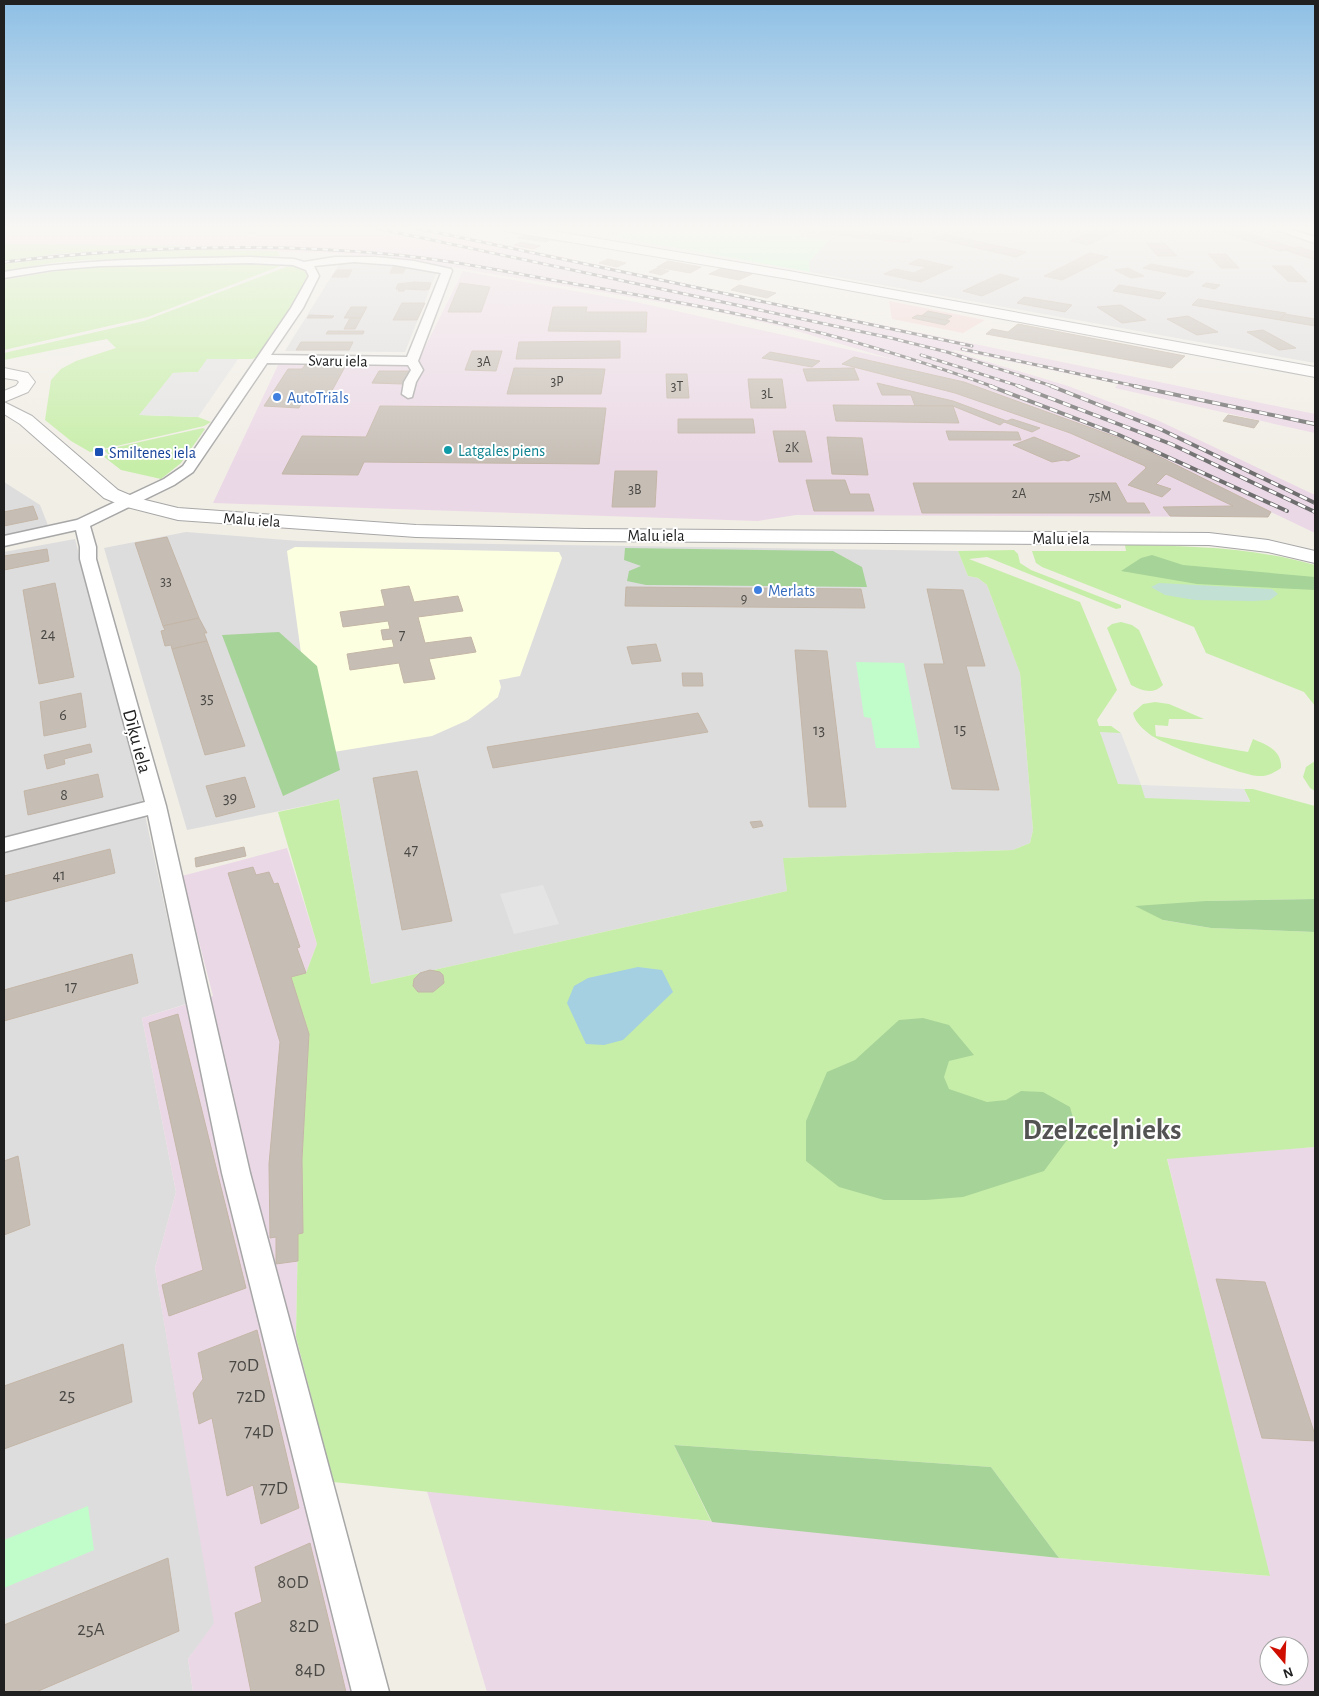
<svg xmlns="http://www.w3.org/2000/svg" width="1319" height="1696" viewBox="0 0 1319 1696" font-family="'Alegreya Sans',sans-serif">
<rect width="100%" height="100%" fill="#f1eee6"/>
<g fill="#dedddd">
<polygon points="792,227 1264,227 1315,243 1315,363 810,272 803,237"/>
<polygon points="339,264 411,265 437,271 405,352 285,351"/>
<polygon points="4,482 40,505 49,528 4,537"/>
<polygon points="186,532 299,541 958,551 968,576 978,578 987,585 1020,672 1033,830 1030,843 1013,850 784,858 787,891 371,984 339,799 187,830 104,548"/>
<polygon points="75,539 143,802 4,837 4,552"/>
<polygon points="145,815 186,1004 142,1018 176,1192 155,1268 215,1623 188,1659 193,1692 4,1692 4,852"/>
</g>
<polygon fill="#f3d8d5" points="889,301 985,320 963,333 892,319"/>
<g fill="#ebd8e6" fill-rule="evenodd">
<polygon points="4,227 426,227 741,296 1315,414 1315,433 1115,388 1118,384 954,350 952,351 1068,386 1157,420 1315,495 1315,533 1271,512 1268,517 796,515 758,521 213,503 279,363 419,359 463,271 636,302 895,360 783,327 713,311 415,261 331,253 171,249 74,256 4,264 4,261 57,254 182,246 4,244"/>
<polygon points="287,848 317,944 306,973 291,977 309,1034 302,1159 303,1233 298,1234 296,1337 388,1692 193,1692 188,1659 214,1623 155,1268 176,1192 142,1018 213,996 182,876"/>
<path d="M1315,1147V1692H487L427,1491L1059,1558L1269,1576L1167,1158ZM1269,1646H1299V1676H1269Z"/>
</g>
<polygon fill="#fdffe1" points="295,547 559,552 562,558 520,676 499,680 501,687 498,697 484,708 468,720 432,736 315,755 287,551"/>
<g fill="#c7eea9">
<polygon points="4,244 194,246 57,254 4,261"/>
<polygon points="170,249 278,251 280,256 86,260 52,263 4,271 4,264 74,256"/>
<polygon points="269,262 286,264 148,317 4,350 4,280 85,266"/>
<polygon points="291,265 305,271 308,276 307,282 260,356 252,359 208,359 198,372 173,373 140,415 198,417 211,422 204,426 90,452 71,441 45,420 51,380 61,369 76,361 116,348 107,339 4,360 4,353 144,321"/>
<polygon points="203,428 205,429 181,463 161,479 121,470 103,456 109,455 104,450"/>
<path d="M1125,545C1191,546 1251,547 1315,565V706L1304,692L1206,653L1194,627L1042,567L1036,563L1032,551H1126Z"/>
<polygon points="1014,550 1018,554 1020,563 1031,570 1121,605 1121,608 1116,609 987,557 969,559 1080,602 1117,690 1097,720 1099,726 1111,726 1121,733 1100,733 1141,785 1250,801 1244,789 1253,789 1315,806 1315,899 1206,901 1163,920 1211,928 1315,932 1315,1147 1167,1159 1270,1576 1059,1558 991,1467 674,1445 711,1521 333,1482 296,1337 298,1234 303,1233 302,1159 309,1034 291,977 306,973 317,944 278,812 339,799 371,984 787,891 783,858 1013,850 1030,843 1033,830 1020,673 987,585 978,578 968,576 958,551"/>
<path d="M1121,622L1132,625L1139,630L1163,685C1153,695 1142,691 1131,685L1107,628L1112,624Z"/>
<path d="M1155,702L1169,704L1204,719H1169L1168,726L1155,725L1156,736L1248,752L1253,739C1267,745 1282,750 1281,768C1274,773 1268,776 1260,776C1244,777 1167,745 1152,736C1144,730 1135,723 1133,713L1143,704Z"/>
<polygon points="1315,761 1315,791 1310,788 1303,777 1306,767"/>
</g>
<g fill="#a6d398">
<polygon points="625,548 833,551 862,567 867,587 646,585 627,581 629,571 641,566 624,560"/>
<polygon points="1152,555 1183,565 1315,577 1315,590 1197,584 1121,571 1141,558"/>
<polygon points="279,632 317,666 340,770 283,796 222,635"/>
<polygon points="1315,899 1315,932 1211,928 1163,920 1135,906 1206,901"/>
<polygon points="923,1018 949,1025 974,1055 949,1061 944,1077 949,1089 987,1102 1006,1100 1021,1091 1043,1092 1070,1107 1076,1128 1044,1171 963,1197 926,1200 884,1200 839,1187 806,1161 806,1121 827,1072 855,1060 899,1020"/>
<polygon points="674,1445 991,1467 1059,1558 712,1522"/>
</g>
<polygon fill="#c2e0d4" points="1159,583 1272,589 1278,594 1270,600 1253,601 1195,600 1165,595 1151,587"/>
<g fill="#c1fdca">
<polygon points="628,227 792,227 803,237 829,240 809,262 810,272 616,237"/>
<polygon points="856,662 904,663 920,748 876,748 871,718 864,717"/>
<polygon points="88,1506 94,1550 4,1588 4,1540"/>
</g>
<g fill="#e4e4e4">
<polygon points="207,359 238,359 198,417 139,415 173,373 198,372"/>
<polygon points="1100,732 1121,733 1141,785 1244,789 1250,802 1145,798 1141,785 1118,784"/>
<polygon points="543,885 559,924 514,934 500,894"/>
</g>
<polygon fill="#a4d0e1" points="638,967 662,970 673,992 623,1040 604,1045 586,1044 567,1003 574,986 588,978"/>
<g fill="#c6beb5" stroke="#c4b6a7">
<polygon points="1100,227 1119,230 1088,245 1070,241"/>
<polygon points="1230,227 1294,248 1280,251 1215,230"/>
<polygon points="824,228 913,238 909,243 819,233"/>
<polygon points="945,234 1026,252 1016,257 934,238"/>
<polygon points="525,235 568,240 567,242 549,240 547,242 518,238"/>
<polygon points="521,242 540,246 533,249 514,245"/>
<polygon points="1146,243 1164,243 1177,256 1158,256"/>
<polygon points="1299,247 1315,252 1315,260 1285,250"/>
<polygon points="1090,253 1108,257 1062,280 1044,276"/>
<polygon points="1208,254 1226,254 1239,268 1221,268"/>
<polygon points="608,259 626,263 617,267 599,263"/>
<polygon points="919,259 953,267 921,282 884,274 895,269 914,273 926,267 909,264"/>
<polygon points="668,261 701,267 690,273 657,267"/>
<polygon points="1151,264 1194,272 1187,277 1143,268"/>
<polygon points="394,265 407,265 403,273 390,273"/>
<polygon points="1272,266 1291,266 1307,282 1288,281"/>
<polygon points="657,268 669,271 661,275 649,272"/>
<polygon points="722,268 752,274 739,280 709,274"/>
<polygon points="1128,268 1144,276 1131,278 1115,270"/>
<polygon points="337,270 352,270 348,277 332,277"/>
<polygon points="1000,274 1019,279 982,296 963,291"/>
<polygon points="414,282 431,283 429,289 425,290 405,289 404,291 398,291 399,289 396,289 398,284"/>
<polygon points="460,283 490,287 481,312 448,312"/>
<polygon points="1206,283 1220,285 1215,289 1202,286"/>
<polygon points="739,285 776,293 767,298 731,290"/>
<polygon points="1119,285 1166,293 1160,299 1113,291"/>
<polygon points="1024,297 1072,305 1065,312 1017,303"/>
<polygon points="1198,299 1246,307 1286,313 1280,320 1192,305"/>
<polygon points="402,303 425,303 417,320 393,320"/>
<polygon points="1121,305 1146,320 1122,323 1097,307"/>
<polygon points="351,307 367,307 361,318 344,318"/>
<polygon points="553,307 587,307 586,312 647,312 646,332 548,331"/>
<polygon points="928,311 952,316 944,322 920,317"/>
<polygon points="1285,314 1315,319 1315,326 1280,320"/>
<polygon points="309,315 334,316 332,318 307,318"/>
<polygon points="917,315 950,321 945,325 912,318"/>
<polygon points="1188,316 1218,332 1197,335 1167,319"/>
<polygon points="350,318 361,318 355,329 344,329"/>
<polygon points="1018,324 1185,356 1172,368 986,334 992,329 1008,332"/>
<polygon points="1263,330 1296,348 1279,350 1247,332"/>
<polygon points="328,331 364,331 363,334 326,334"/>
<polygon points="620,341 620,358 516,359 519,342"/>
<polygon points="301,342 353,342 349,350 296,350"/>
<polygon points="472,351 502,351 496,371 465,370"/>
<polygon points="770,352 820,361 812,367 762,358"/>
<polygon points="854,357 964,382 1130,442 1271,512 1268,517 1170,516 1163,507 1233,506 1166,474 1156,484 1171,489 1162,497 1128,485 1146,468 1145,466 1070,433 955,393 842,364"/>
<polygon points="305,365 346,365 329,396 301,396 298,400 303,400 299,408 264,406 288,369 302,369"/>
<polygon points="514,368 605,369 601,394 507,394"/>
<polygon points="854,368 859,380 807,381 803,369"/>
<polygon points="379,371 409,371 403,384 372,383"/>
<polygon points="666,374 687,374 689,398 667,398"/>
<polygon points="748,379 782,379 786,408 751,408"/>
<polygon points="877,383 953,401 1007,421 1012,419 1040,428 1032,432 1004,422 1000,425 953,406 915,406 911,395 882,395"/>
<polygon points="833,405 953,406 959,423 836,421"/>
<polygon points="380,406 606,408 599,464 364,462 358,475 282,474 302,436 366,437"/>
<polygon points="1228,415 1259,421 1254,428 1223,421"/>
<polygon points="678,419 753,419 755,433 678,433"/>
<polygon points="773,431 805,431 812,462 779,462"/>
<polygon points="946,431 1018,432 1021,440 949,440"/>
<polygon points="827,437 862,438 868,475 832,474"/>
<polygon points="1034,437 1080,456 1068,461 1064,460 1052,462 1013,445"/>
<polygon points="615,471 657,471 655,507 612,507"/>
<polygon points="806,480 845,480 850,494 869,494 874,511 814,511"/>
<polygon points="913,483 1116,483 1127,503 1144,503 1150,513 922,513"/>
<polygon points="33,506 38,519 4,526 4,512"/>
<polygon points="167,537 199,618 163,626 135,543"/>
<polygon points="47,549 49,561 4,570 4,556"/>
<polygon points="55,583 74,677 39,684 23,590"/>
<polygon points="409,586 414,602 458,596 463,611 418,617 425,643 471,637 476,652 429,659 435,679 404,683 399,663 350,670 347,654 394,647 392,639 383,640 381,630 390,629 388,621 343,627 340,612 385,606 381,590"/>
<polygon points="626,587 861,589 865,608 625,606"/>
<polygon points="927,589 963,590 985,666 966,666 999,790 952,789 924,664 944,664"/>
<polygon points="199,618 207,633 204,633 207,641 172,649 171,645 165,646 161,631 165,630 163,626"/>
<polygon points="207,641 245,746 205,755 172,649"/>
<polygon points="656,644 661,661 632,664 627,647"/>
<polygon points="795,650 827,651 846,807 809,807"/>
<polygon points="682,673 702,673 703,686 683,686"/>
<polygon points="81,693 86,727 44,736 40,702"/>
<polygon points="698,713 708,732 493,768 487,747"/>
<polygon points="90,744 92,752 64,759 65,764 47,769 44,755"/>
<polygon points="417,771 452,921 402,930 373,778"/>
<polygon points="98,774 103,797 28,815 24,791"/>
<polygon points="245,777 255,807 216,817 206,786"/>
<polygon points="761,821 763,826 753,828 750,822"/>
<polygon points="244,847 246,856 196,867 195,858"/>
<polygon points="110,849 115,873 4,902 4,876"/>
<polygon points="253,867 256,875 269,872 274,884 278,883 300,947 297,948 306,973 291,977 309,1034 302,1159 303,1233 298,1234 298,1261 276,1264 276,1237 270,1238 269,1164 280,1042 228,873"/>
<polygon points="132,954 138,983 4,1021 4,990"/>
<polygon points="430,970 440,972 443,975 444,983 433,992 418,992 413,986 414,979 420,973"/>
<polygon points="178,1014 246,1288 169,1316 162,1285 203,1270 149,1023"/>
<polygon points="18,1156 30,1225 4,1235 4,1161"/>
<polygon points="1216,1279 1265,1282 1315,1435 1315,1441 1262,1438"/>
<polygon points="257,1330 299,1508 261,1524 253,1485 227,1496 212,1418 199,1424 193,1393 203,1379 198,1353"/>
<polygon points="123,1344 132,1402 4,1449 4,1386"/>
<polygon points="310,1543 346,1692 251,1692 235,1613 262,1602 255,1567"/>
<polygon points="168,1558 179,1631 36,1692 4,1692 4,1625"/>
</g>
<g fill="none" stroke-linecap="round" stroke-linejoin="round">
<defs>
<g id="minor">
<polygon points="1268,227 1284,227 1315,237 1315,243"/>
<path d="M250,257L294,259L304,262L335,257H375L414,261L451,269L452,271L418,361L423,370L416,382L412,397L408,398L402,394L404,382L411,370L408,365L267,363L193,472L174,485L90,526L96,547V559L166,806L250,1173L389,1692H352L222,1173L148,815L4,852V838L145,802L80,559V547L76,530L4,546V536L77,520L164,479L183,466L291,308L309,276L306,270L293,265L250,263L100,266L52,270L4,278V272C85,258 167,259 250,257ZM354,262L395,265L441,273L407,357L271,355L303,308L319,276L314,266Z"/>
</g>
<g id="tertiary">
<polygon points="499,227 529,227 789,271 1315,367 1315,377 789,279 505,231"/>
<polygon points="4,368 28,373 35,382 28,392 4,402 4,391 16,386 19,382 17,380 4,378"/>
<polygon points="4,402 32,416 118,490 137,498 178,508 416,525 585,529 1209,533 1268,540 1315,551 1315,563 1268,552 1209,545 585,541 416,537 178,520 123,506 104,498 20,424 4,414"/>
</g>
</defs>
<use href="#minor" stroke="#a7a7a7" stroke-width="3"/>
<use href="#tertiary" stroke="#a7a7a7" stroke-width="2"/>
<use href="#minor" fill="#fff" fill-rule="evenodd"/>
<use href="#tertiary" fill="#fff" fill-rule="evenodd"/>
<defs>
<g id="rail-far1">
<polyline points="371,227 891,338 947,352 1055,387"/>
<polyline points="411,227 972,346"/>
<path d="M4,262C132,247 259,242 387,254C454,260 521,275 587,286C667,300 746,314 825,334C882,349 938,367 994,387"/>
<polyline points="962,349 1140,387"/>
<polyline points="921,355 1022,387"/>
</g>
<g id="rail">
<polyline points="990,386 1119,435 1287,511"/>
<polyline points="1018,386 1171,444 1315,512"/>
<polyline points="1051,386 1160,429 1315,503"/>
<polyline points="1134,386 1315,424"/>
</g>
</defs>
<use href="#rail-far1" stroke="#6e6e6e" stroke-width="3"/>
<use href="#rail" stroke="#6e6e6e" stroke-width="4"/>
<use href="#rail-far1" stroke="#fff" stroke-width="2" stroke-dasharray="5.5" stroke-linecap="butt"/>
<use href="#rail" stroke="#fff" stroke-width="2.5" stroke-dasharray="8" stroke-linecap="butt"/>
</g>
<linearGradient id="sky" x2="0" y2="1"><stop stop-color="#8dbfe5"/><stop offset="0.49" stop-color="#f9f7f4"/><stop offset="1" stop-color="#f9f7f4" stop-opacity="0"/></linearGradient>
<rect width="1319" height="465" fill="url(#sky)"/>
<g fill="#3f7fe0" stroke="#fff" stroke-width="2">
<circle cx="277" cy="397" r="5"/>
<circle cx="758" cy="590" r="5"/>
</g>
<circle fill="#0f9aa8" stroke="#fff" stroke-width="2" cx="448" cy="450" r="5"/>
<rect fill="#1a4fb4" stroke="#fff" stroke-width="2" x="94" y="447" width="10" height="10" rx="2.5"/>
<g text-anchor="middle" stroke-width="4" stroke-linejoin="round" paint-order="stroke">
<g font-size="14" fill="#4a4845">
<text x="484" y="366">3A</text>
<text x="557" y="386">3P</text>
<text x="677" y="391">3T</text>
<text x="767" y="398">3L</text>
<text x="792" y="452">2K</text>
<text x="635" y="494">3B</text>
<text x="1019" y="498">2A</text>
<text x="1100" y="501">75M</text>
<text x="166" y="586">33</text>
<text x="744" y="603">9</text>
</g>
<g font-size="16" fill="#202020" stroke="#fff">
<text transform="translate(338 360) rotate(1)" y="6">Svaru iela</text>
<text transform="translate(252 519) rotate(4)" y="6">Malu iela</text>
<text x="656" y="541">Malu iela</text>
<text x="1061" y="544">Malu iela</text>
</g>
<g font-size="16" fill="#366cbe" stroke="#fff" text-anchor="start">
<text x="287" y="403">AutoTriāls</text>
<text x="768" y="596">Merlats</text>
</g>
<g font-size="16" fill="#0d838f" stroke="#fff" text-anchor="start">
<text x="458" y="456">Latgales piens</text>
</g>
<g font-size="16" fill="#164399" stroke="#fff" text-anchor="start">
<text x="109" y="458">Smiltenes iela</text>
</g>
<g font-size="16" fill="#4a4845">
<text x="48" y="639">24</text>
<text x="402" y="640">7</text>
<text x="207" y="703">35</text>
<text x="63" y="720">6</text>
<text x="960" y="734">15</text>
<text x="819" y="735">13</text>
<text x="64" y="800">8</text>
<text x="230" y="803">39</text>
<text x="411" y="855">47</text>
<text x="59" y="880">41</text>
<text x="71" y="992">17</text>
</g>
<g font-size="19" fill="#202020" stroke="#fff">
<text transform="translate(138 741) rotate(75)" y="7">Dīķu iela</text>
</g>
<g font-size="19" fill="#4a4845">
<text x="244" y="1371">70D</text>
<text x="67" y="1401">25</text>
<text x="251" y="1402">72D</text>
<text x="259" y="1437">74D</text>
<text x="274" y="1494">77D</text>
<text x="293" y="1588">80D</text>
<text x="304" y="1632">82D</text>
<text x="91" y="1635">25A</text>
<text x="310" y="1676">84D</text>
</g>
<g font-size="29" font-weight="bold" fill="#535353" stroke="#fff">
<text x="1102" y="1139">Dzelzceļnieks</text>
</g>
</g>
<rect width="1319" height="1696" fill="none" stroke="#202020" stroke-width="10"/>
<g transform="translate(1284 1661) rotate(161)"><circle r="24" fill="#ffffff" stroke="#a6a6a6"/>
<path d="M0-4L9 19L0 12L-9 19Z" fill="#d00e00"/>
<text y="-8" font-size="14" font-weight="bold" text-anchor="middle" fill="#202020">N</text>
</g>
</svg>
